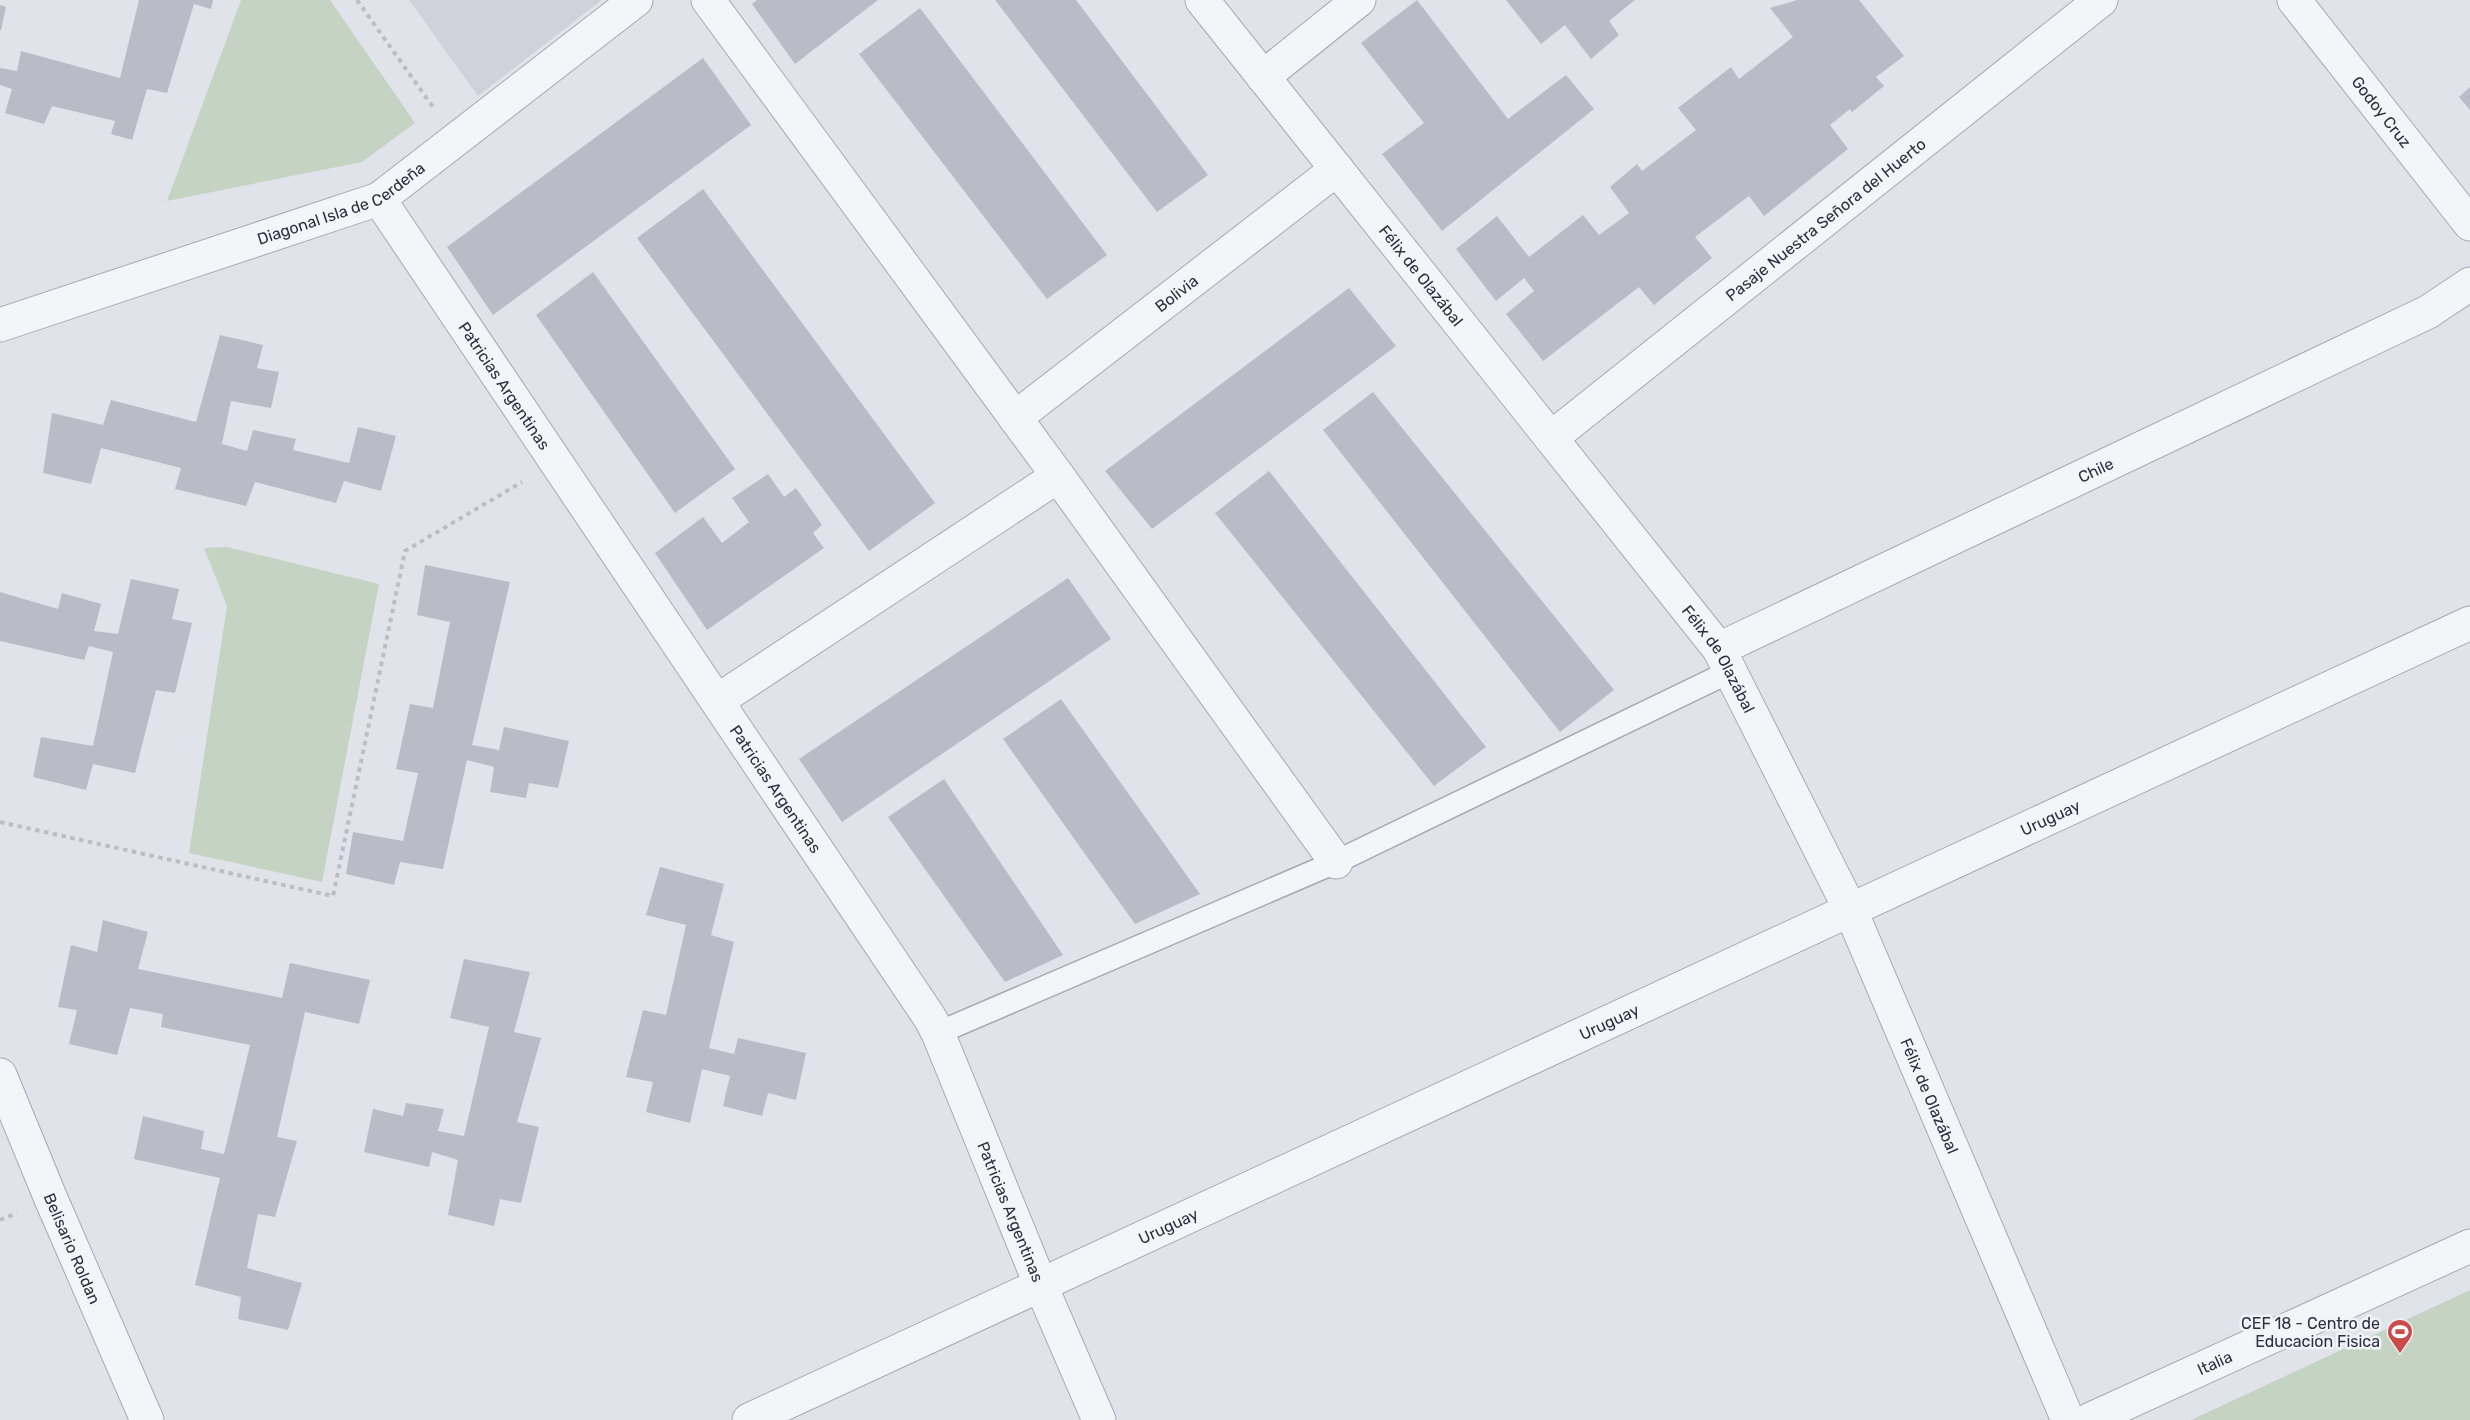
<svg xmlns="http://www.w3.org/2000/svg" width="2470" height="1420" viewBox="0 0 2470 1420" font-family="Rubik,sans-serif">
<rect width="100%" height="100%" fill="#e1e3ea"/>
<polygon fill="#d0d2db" points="409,0 602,0 478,96"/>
<g fill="#c5d3c3">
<polygon points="241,0 330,0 415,123 362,162 167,201"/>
<polygon points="227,547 379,584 322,882 189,853 227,606 204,548"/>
<polygon points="2470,1290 2470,1420 2191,1420"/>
</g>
<g fill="#b9bcc6">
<polygon points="139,0 213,0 211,9 194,4 167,93 147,89 132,140 111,134 115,121 52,106 44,124 5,113 12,89 0,85 0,68 17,71 21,51 120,78"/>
<polygon points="757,0 878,0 795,64 752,4"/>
<polygon points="995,0 1076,0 1208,175 1157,212"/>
<polygon points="1417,0 1508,119 1566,75 1594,109 1442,231 1382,154 1424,123 1361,43"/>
<polygon points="1506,0 1635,0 1609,21 1619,35 1591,59 1565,25 1541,44"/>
<polygon points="1797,0 1859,0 1904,56 1876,77 1884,86 1852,112 1850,109 1830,125 1848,149 1764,216 1749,196 1695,237 1712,258 1654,305 1639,287 1543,361 1506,314 1534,291 1524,278 1496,301 1456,249 1497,216 1529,257 1583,215 1599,235 1629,213 1610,187 1637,164 1642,171 1696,130 1678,108 1731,67 1739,79 1793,37 1770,8"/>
<polygon points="0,5 6,7 1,30 0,30"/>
<polygon points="920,8 1107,255 1047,299 859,54"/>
<polygon points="703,58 751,125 493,315 447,247"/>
<polygon points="2470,87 2470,110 2459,97"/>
<polygon points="703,189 935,503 869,551 637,238"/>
<polygon points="593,272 735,469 675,513 536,315"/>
<polygon points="1349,288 1396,346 1152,529 1105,471"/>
<polygon points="220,335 263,345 257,368 279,372 271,408 231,401 222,444 247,451 253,430 296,439 293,450 349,463 358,427 396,436 381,491 344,481 336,503 255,482 246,506 175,489 181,468 101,448 91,484 43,473 52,413 103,425 111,400 196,422"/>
<polygon points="1373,392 1614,690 1560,732 1323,430"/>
<polygon points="1269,471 1486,747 1434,786 1215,513"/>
<polygon points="768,474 784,497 796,488 822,525 813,533 824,548 707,630 655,553 703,517 722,543 749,522 732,498"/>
<polygon points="425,565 510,582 472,745 499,750 504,727 569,741 558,788 529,783 526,798 490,792 494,767 467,760 443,869 400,862 394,885 346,874 353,832 403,841 418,773 396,769 410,704 433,708 450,622 417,615"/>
<polygon points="1068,578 1111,639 842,822 799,759"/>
<polygon points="131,579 179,589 172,619 192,623 175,693 156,690 135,773 93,764 86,790 33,777 41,737 93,746 113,652 89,646 84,660 0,641 0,592 58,609 62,593 101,604 94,631 118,634"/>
<polygon points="1061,699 1200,894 1135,924 1003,739"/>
<polygon points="944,779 1063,955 1005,982 888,817"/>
<polygon points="660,867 724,884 711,935 734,942 709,1048 734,1054 738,1038 806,1053 796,1100 768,1093 762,1116 723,1106 730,1076 702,1069 690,1123 646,1112 653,1082 626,1077 643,1010 666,1015 686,925 646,915"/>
<polygon points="103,920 148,932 138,969 282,998 290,963 370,980 359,1024 305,1012 277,1137 297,1141 275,1217 258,1214 247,1268 302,1283 288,1330 238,1319 241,1297 195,1285 220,1178 134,1159 143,1116 204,1131 201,1149 224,1154 250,1045 161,1027 163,1014 130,1008 117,1055 69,1044 77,1010 58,1007 71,945 97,952"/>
<polygon points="464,959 530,972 514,1032 541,1038 517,1122 539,1127 521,1203 500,1199 494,1226 448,1215 458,1160 432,1152 429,1167 364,1152 373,1109 403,1116 406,1103 444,1109 438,1131 464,1136 489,1027 450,1018"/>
</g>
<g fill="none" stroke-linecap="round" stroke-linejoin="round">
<defs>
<polyline id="service" points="938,1033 1336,862 1731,671"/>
<g id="minor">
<polyline points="708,0 1058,476 717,701"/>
<path id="s1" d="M1202,0L1719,649L1850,909L2068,1420"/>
<path id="s2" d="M2294,0L2470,224"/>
<polyline points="1263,77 1359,0"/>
<path id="s3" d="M379,199L930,1018L938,1033L1041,1286L1099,1420"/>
<path id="s4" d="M0,325L379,199L636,0"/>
<path id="s5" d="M1015,418L1337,169"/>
<path id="s6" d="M1551,438L2101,0"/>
<polyline points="1058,476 1336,862"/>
<path id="s7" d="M1719,649L2428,312L2470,284"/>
<path id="s8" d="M0,1075L51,1199L147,1420"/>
<path id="s9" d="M749,1420L2470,623"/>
</g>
<g id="tertiary">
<path id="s10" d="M2089,1420L2470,1246"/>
</g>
</defs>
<use href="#service" stroke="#a6a9b4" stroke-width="25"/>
<use href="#minor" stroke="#a6a9b4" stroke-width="35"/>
<use href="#tertiary" stroke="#a6a9b4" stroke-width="35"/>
<g stroke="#bbbec5" stroke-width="4" stroke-dasharray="4.5 4.5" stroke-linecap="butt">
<polyline points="357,0 433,107"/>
<polyline points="0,822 333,896 405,551 522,482"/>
<polyline points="0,1220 17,1213"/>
</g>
<use href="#service" stroke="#f4f5f8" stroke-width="22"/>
<use href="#minor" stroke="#f4f5f8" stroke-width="33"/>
<use href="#tertiary" stroke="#f4f5f8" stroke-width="33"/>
</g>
<defs>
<symbol id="stadium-pin" viewBox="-11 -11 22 30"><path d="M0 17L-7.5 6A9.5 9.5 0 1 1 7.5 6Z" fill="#cb4b4b" stroke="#f1f3f7"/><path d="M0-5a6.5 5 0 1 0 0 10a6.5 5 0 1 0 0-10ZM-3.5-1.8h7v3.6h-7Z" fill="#fff"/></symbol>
</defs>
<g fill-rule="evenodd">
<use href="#stadium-pin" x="2385" y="1317" width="30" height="40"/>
</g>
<g text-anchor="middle" stroke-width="5" stroke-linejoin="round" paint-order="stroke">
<g font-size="16" fill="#2a2f41" stroke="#f1f3f7">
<text dy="6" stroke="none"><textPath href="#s2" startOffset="142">Godoy Cruz</textPath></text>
<text dy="6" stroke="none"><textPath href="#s4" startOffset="363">Diagonal Isla de Cerdeña</textPath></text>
<text dy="6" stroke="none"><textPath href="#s6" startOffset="351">Pasaje Nuestra Señora del Huerto</textPath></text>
<text dy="6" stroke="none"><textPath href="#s1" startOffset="352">Félix de Olazábal</textPath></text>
<text dy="6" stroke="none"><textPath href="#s5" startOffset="204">Bolivia</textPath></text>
<text dy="6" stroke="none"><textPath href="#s3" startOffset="225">Patricias Argentinas</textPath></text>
<text dy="6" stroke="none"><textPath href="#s7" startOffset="417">Chile</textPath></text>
<text dy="6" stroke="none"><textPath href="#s1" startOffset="838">Félix de Olazábal</textPath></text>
<text dy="6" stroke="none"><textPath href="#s3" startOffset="711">Patricias Argentinas</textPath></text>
<text dy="6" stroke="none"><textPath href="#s9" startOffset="1434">Uruguay</textPath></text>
<text dy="6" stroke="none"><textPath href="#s9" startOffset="948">Uruguay</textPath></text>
<text dy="6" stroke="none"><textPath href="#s1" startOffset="1324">Félix de Olazábal</textPath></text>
<text dy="6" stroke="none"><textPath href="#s3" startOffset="1197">Patricias Argentinas</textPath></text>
<text dy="6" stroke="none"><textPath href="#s9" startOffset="462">Uruguay</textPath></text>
<text dy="6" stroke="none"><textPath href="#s8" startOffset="188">Belisario Roldan</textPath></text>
<text dy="6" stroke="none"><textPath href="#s10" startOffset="138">Italia</textPath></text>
</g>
<g font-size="16" fill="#2a2f41" stroke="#f1f3f7" text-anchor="end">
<text x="2380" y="1329">CEF 18 - Centro de<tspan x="2380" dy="18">Educacion Fisica</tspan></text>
</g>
</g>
</svg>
